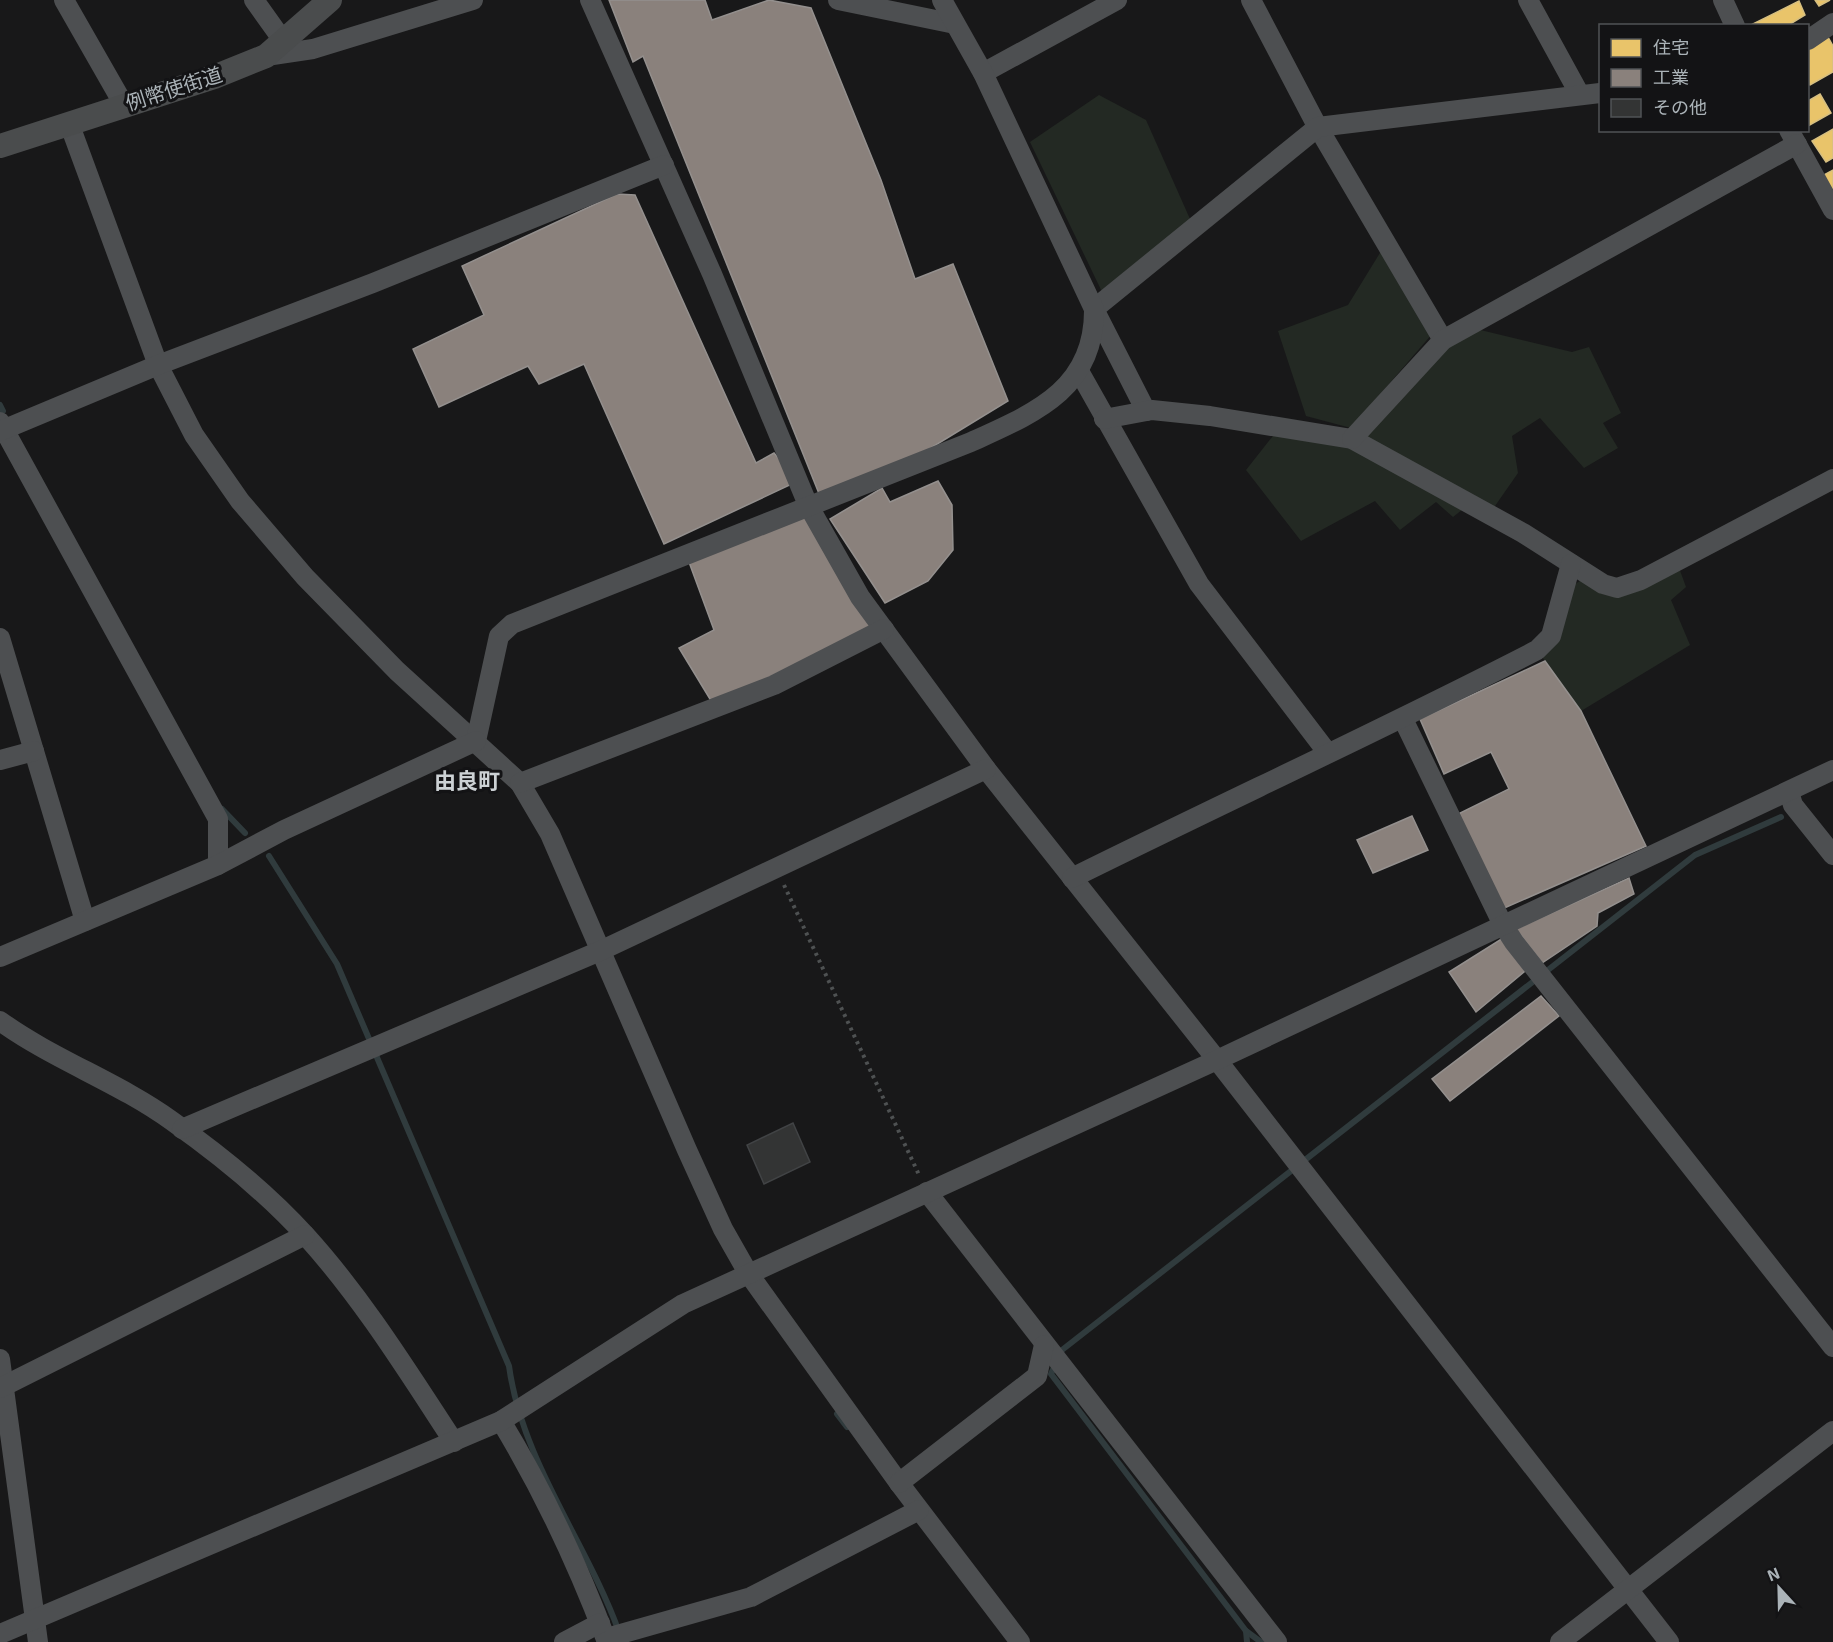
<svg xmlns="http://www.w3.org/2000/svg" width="1833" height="1642" viewBox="0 0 1833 1642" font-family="'Exo 2','Noto Sans JP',sans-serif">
<rect width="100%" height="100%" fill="#181819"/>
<g fill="#232923">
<polygon points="1099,95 1146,120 1194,228 1104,296 1030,142"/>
<polygon points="1383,248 1432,334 1351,428 1306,416 1278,331 1348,305"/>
<polygon points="1468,327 1572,352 1589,347 1621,413 1603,423 1618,448 1584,468 1540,418 1512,436 1518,473 1495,506 1499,519 1467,506 1453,517 1436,502 1400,530 1375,501 1301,541 1246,470 1280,427 1352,439"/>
<polygon points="1678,565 1686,587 1671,600 1690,645 1581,711 1537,650 1564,591 1583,579 1617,588"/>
</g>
<g fill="#e9c46a" stroke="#d6bf81" stroke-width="1.5">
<polygon points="1815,0 1830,0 1819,6"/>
<polygon points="1799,1 1805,15 1787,26 1749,26"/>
<polygon points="1828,37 1833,46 1833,72 1810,85 1808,81 1808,50"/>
<polygon points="1820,94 1831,113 1808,126 1808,101"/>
<polygon points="1833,129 1833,158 1826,162 1812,141"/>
<polygon points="1833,170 1833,191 1822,176"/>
</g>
<g fill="#8a817c" stroke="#94908e" stroke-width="1.5">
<polygon points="609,0 705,0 712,20 769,0 811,8 881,180 915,279 953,264 1008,401 916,457 820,496 643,56 633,62"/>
<polygon points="617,194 635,195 756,463 774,453 786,467 794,483 664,544 584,364 539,384 528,366 439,407 413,349 484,315 462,266"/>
<polygon points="938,481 952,505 953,550 928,581 885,603 830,519 882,488 890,502"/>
<polygon points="805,510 874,627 713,704 679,648 714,630 686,554"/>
<polygon points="1545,661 1581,711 1646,846 1502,909 1458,814 1509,789 1491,752 1444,774 1420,719"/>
<polygon points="1412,816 1428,850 1373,873 1357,840"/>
<polygon points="1629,878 1634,894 1598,913 1597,926 1542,963 1516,929"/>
<polygon points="1503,938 1525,971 1476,1012 1449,972"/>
<polygon points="1541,996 1559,1016 1450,1101 1432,1079"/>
</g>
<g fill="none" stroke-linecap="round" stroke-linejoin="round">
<g stroke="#303b3d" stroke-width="6">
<polyline points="0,405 3,411"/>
<polyline points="222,809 245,833"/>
<path d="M269,856L337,964L509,1366C522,1462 587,1543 619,1632"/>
<polyline points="837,1414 847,1427"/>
<polyline points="1246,1631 1261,1642"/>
<polyline points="1247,1642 1246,1631 1051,1374 1062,1350 1695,855 1781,817"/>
</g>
</g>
<polygon fill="#333434" stroke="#414345" stroke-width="1.5" points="793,1123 810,1162 764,1184 747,1145"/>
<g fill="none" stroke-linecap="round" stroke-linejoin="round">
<polyline stroke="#4e5152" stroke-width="4" stroke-dasharray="3 4.5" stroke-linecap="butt" points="784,885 920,1177"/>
<g stroke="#4d4f51" stroke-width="20">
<polyline points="64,0 124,105"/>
<polyline points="254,0 284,42"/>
<polyline points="590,0 712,274 808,505 860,597 986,769 1217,1060 1669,1642"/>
<polyline points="838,0 955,24"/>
<polyline points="1251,0 1316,124 1443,340"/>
<polyline points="1528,0 1580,95"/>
<polyline points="1723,0 1735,26"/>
<polyline points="1808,40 1833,23"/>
<polyline points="266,56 313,49 473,0"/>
<polyline points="983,73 1117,0"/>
<polyline points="69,123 158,365 194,435 240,501 305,577 397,671 520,783 550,834 687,1150 723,1229 748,1273 899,1483 1020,1642"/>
<polyline points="1789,130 1833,210"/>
<polyline points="1080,373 1199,584 1327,752"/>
<polyline points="1146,411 1094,309 1318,127 1600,93"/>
<polyline points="1104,419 1152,410 1210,416 1352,439 1523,533 1603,584 1617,588 1641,580 1833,479"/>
<polyline points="0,422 218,819 218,865"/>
<polyline points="0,431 158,365 373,283 664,165"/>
<polyline points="1352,439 1443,340 1797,144"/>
<polyline points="0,638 85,921"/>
<polyline points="1403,719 1503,925 1514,942 1833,1347"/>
<path d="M476,741L499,636L512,624L971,442C1035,413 1095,389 1094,309L983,73L942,0"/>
<polyline points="0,760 34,751"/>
<polyline points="520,783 774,685 884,629"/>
<polyline points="1789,792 1793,805 1833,855"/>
<path d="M1072,878C1227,801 1384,729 1537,650L1551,636L1571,564"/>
<polyline points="0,957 218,865 284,830 476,741"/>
<path d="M0,1021C54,1060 118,1082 172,1121C220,1155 267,1193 306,1236C363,1299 408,1372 454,1442"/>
<polyline points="182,1129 600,951 986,769"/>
<polyline points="927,1192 1277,1642"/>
<polyline points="0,1359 38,1642"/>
<polyline points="0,1388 305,1235"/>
<path d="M501,1421C544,1492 578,1565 607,1642"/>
<polyline points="899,1483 1037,1376 1044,1345"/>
<polyline points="0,1634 501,1421 683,1304 1217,1060 1833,770"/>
<polyline points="606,1638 751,1597 919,1510"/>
<polyline points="564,1642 600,1623"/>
<polyline points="1560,1642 1833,1431"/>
</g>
<polyline stroke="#4a4c4d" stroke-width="24" points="0,146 214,77 266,56 330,0"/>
</g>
<g text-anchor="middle" stroke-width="6" stroke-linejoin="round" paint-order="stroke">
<g font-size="20" fill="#abb3b8" stroke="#131315">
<text transform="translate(174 89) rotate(-18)" y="7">例幣使街道</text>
</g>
<g font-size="22" font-weight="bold" fill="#ccd1d4" stroke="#131315">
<text x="467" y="789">由良町</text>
</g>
</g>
<rect x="1599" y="24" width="210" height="108" fill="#131315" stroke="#505356" stroke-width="1.5"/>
<rect x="1611" y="39" width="30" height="18" fill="#e9c46a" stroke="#505356" stroke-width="1.5"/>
<text x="1653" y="54" font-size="18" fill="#abb3b8">住宅</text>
<rect x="1611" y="69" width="30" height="18" fill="#8a817c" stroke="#505356" stroke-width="1.5"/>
<text x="1653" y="84" font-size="18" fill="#abb3b8">工業</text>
<rect x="1611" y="99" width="30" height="18" fill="#333434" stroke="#505356" stroke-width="1.5"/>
<text x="1653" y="114" font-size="18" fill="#abb3b8">その他</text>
<g transform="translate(1779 1588) rotate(338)" stroke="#131315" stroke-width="4.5" paint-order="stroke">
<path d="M0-4.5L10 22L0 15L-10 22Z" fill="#abb3b8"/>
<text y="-9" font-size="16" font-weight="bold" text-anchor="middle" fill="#abb3b8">N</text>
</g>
</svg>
